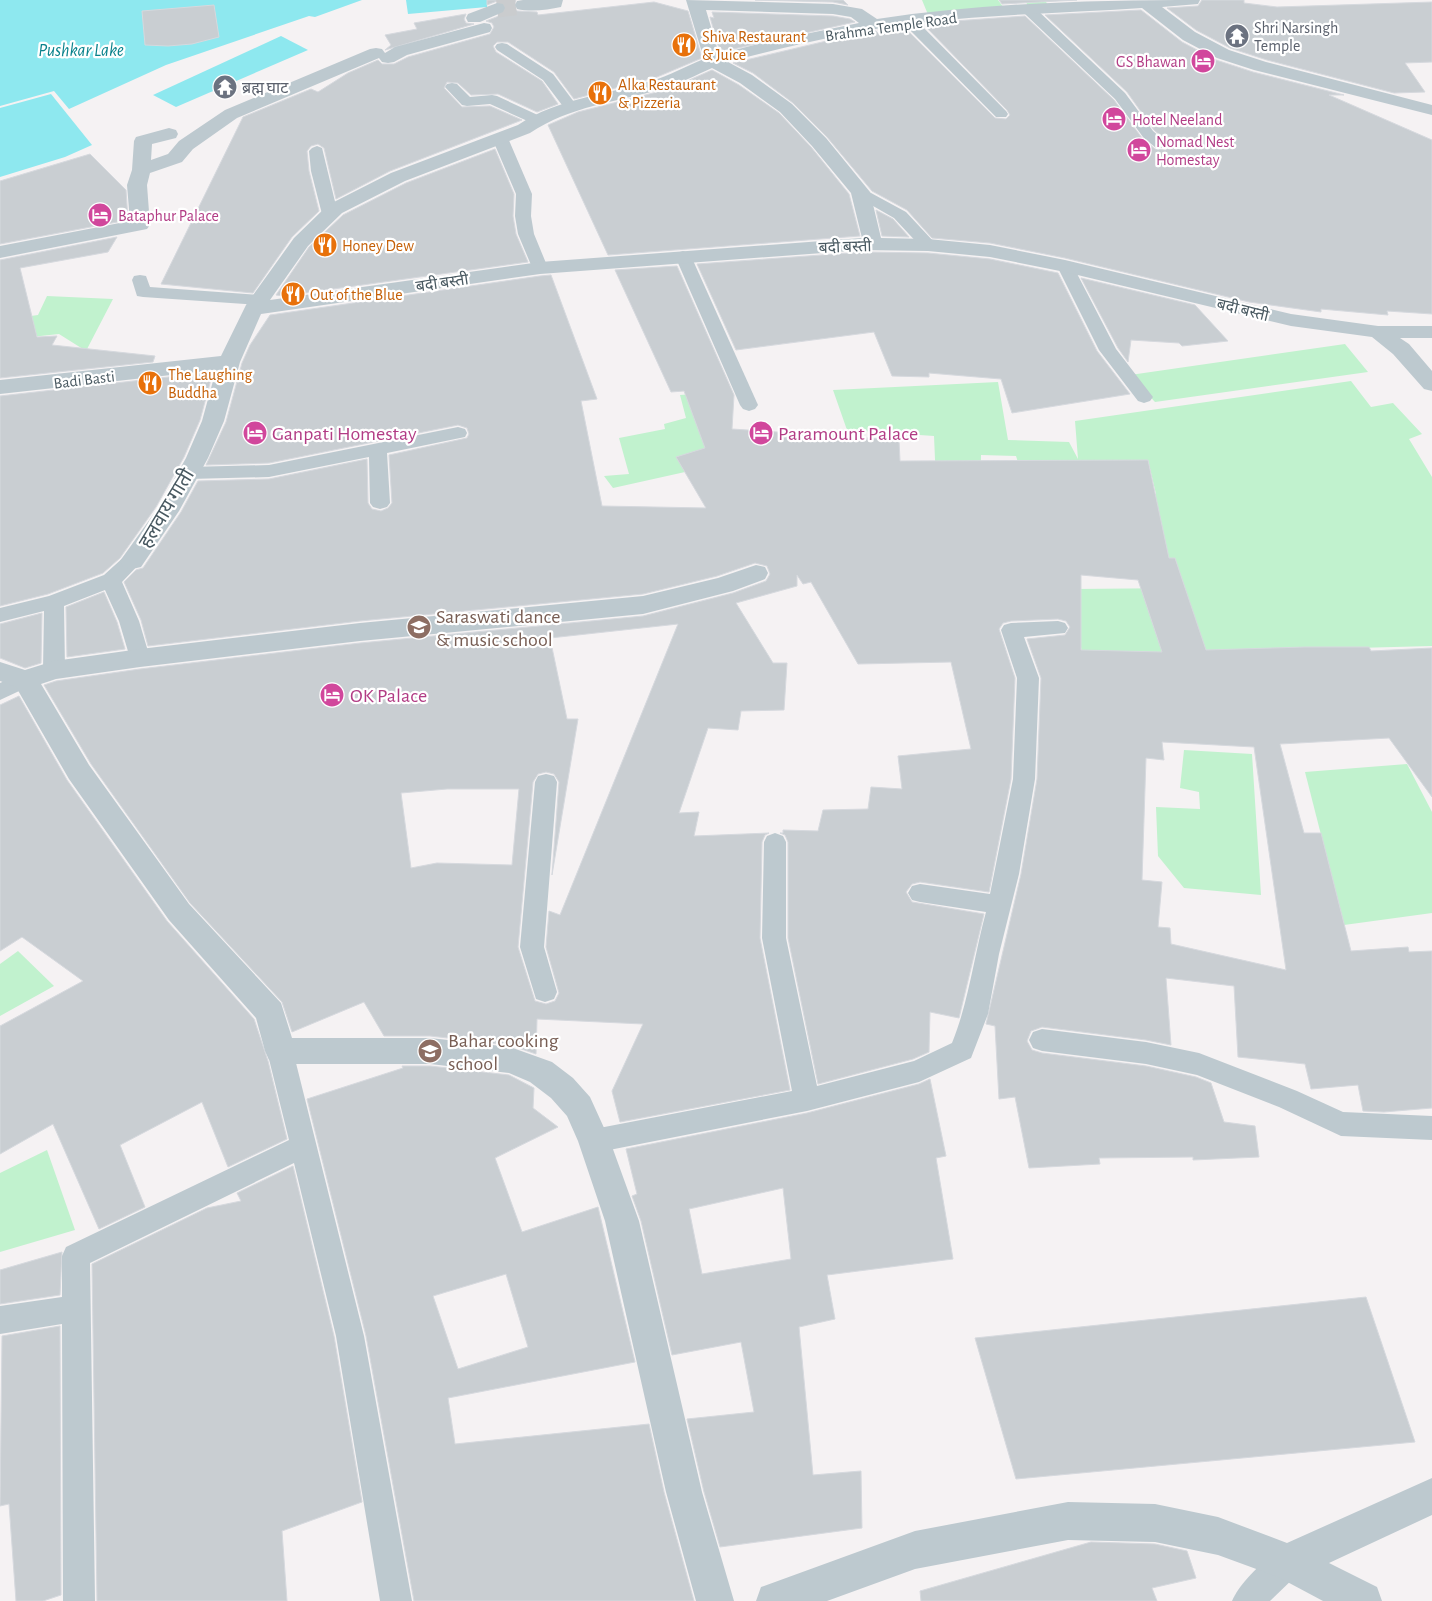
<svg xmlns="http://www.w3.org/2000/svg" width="1432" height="1601" viewBox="0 0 1432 1601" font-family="'Alegreya Sans','Noto Sans Devanagari',sans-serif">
<rect width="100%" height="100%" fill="#f5f2f3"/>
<g fill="#c1f2ce" fill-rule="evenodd">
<polygon points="922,0 998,0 1004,8 1028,6 1025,0 1045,0 1050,9 929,17"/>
<polygon points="47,296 113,299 86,351 59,334 31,337 17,318 38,315"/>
<polygon points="1345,344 1368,372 1155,402 1130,375"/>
<path d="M1351,381L1371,407L1393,403L1422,434L1409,439L1432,477V646L1082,655L1074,589L1185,588L1175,558L1107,559L1036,519L1016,456L981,455L980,511L937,506L934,436L847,430L833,390L998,382L1008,440L1069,442L1078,459L1075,421ZM1148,460L1156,494H1095L1079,461Z"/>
<polygon points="709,393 719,450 704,449 676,457 685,472 613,488 604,476 629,474 619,438 665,429 664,424 686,418 680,395"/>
<polygon points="1184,750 1252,754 1261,895 1184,888 1158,856 1156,807 1200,809 1199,792 1180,788"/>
<polygon points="1407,764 1432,812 1432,913 1344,925 1305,772"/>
<polygon points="18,951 54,986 0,1016 0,964"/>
<polygon points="47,1150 75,1230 0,1252 0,1173"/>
</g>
<g fill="#8ee8ef">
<polygon points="0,0 362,0 315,17 309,16 166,65 69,109 54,91 0,106"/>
<polygon points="406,0 487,0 487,7 408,14"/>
<polygon points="281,36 308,50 176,107 153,95"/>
<polygon points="51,94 92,145 65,157 0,177 0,108"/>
</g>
<g fill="#c9ced2" stroke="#d6d9de" fill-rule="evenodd">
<polygon points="487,0 516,0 513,6 517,11 537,12 538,15 654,2 688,11 702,58 657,77 574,99 554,72 508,42 497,42 493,46 496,52 542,81 558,104 537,112 498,94 471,95 458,83 447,82 444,88 462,107 490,106 522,120 390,171 336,199 324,148 318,144 311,146 307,151 309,171 319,211 292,237 253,293 161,284 243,117 311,89 318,92 348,73 378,60 382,64 394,64 408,57 490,34 494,27 492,23 486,21 504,14 507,7 503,2 497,1 487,5"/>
<polygon points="755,0 843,0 848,5 833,2"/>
<polygon points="999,0 1077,0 1002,4"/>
<polygon points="1202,0 1244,0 1244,3 1277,7 1432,2 1432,62 1405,63 1425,92 1394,93 1267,60 1230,48 1196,30 1167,8 1198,6"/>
<polygon points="214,5 219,37 192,44 168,46 145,45 142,11"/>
<polygon points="1141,10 1182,42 1216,60 1253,72 1344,95 1329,95 1432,140 1432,314 1387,311 1388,315 1321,309 1321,312 1249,302 1065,258 990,243 932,238 907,210 872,191 827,137 793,103 753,73 733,63 852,35 876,31 879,34 907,30 995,118 1006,119 1010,115 1007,110 925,26 954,21 1025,16 1114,100 1142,138 1155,149 1166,150 1170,146 1170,144 1154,130 1127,92 1045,15"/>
<polygon points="712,12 833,16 850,19 855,22 720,52 710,17 714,18"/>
<polygon points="466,14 464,19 466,23 474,24 385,50 391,45 385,35 417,29 414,23"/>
<polygon points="712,70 739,85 779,113 811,147 849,194 860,236 608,255 548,125 578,112 669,89"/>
<polygon points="495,149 514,194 513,216 516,234 528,262 283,296 276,295 309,247 343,215 406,183"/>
<polygon points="90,154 126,190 128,220 0,244 0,181"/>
<polygon points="876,210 893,219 909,237 882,236"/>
<polygon points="117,237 108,252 20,268 37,337 57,336 52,345 155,356 153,362 0,378 0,260"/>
<polygon points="863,252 928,253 990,259 1058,273 1097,351 1130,394 1012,413 1001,379 929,373 929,377 892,376 874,332 736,350 697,264"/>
<path d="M677,266L734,395L732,429L899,440L900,461L1148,460L1169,558H1175L1206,650L1305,647H1369L1371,651L1432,648V797L1389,738L1280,744L1304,833H1321L1351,951L1408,947L1409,952L1432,951V1108L1384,1112L1363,1111L1358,1085L1311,1089L1305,1064L1238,1057L1234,986L1166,978L1171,1045L1146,1040L1042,1027L1031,1031L1027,1041L1032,1050L1042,1053L1146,1066L1196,1077L1211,1083L1224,1122L1255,1126L1259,1157L1193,1160V1157L1099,1158L1100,1164L1029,1168L1015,1097L999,1099L995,1026L986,1024L1021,874L1037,779L1041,678L1027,639L1065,635L1070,627L1066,621L1058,619L1011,621L1003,623L999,629L1015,678L1011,779L989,892L920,882L912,884L906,892L912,902L984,914L959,1018L930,1012L929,1052L913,1059L818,1084L788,938V842L785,835L780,833H783V830L818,831L823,810L868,809L871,787L902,789L898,756L971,749L951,662L858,664L811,582L803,584L797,575V586L736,603L773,663H787L784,710L741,711L738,730L708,728L679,813L699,812L694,836L769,833L765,835L762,842L760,938L790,1090L620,1122L612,1091L643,1024L537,1019L536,1054L510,1045L430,1036H384L364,1002L292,1032L282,1002L190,903L91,764L44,685L56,681L140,669L360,643L643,616L733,593L766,581L770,574L767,566L755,563L717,576L643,594L360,621L148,646L141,620L124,582L136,570L143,568L181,512L198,481L269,479L367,459L368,503L372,509L381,511L388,508L392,503L389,455L467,438L469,434L467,428L458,425L269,463L206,465L226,422L242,363L250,345L270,315L540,276L551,275L597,399L581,401L602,506L706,508L676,457L705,448L684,391L671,392L615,270ZM1081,575L1138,580L1162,652L1081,650ZM678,624L560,915L549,911L546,947L559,993L555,1001L546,1004L535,1001L518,947L533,782L538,774L546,772L554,774L559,782L552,875L578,719H567L550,638ZM1162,742L1254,747L1286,970L1171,944L1170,928L1158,927L1162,882L1142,880L1146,758L1164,760ZM447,789H519L512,865L437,863L411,868L401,793Z"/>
<polygon points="1081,278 1195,305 1228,341 1182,346 1179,343 1131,340 1128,362 1118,348"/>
<polygon points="213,372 200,420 184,457 156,507 120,558 103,573 48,594 0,606 0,396"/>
<polygon points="104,592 117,622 125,649 67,657 66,607"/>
<polygon points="42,613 41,663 25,668 0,658 0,624"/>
<polygon points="19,696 67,780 167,921 254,1019 268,1061 287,1139 228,1167 202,1102 120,1145 145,1207 99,1229 53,1124 0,1154 0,1026 83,981 22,937 0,951 0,705"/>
<path d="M402,1066H430L509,1075L534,1088L533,1108L558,1127L495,1158L522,1232L598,1207L635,1362L448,1398L455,1444L649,1424L664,1492L694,1601H414L366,1336L307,1099L403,1068ZM506,1274L528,1347L458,1369L433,1296Z"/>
<path d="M930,1079L946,1156L936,1158L953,1259L827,1275L835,1319L799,1327L813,1475L861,1471L862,1528L720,1547L704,1492L687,1419L754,1412L741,1342L672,1355L641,1221L632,1196L637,1194L626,1149L807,1113L919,1084ZM783,1188L791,1259L702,1274L689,1209Z"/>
<polygon points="293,1166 334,1336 362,1502 282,1531 287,1601 97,1601 92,1264 207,1208 241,1201 237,1193"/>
<polygon points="62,1252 60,1295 0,1304 0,1270"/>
<polygon points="1366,1297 1415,1442 1016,1479 975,1338"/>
<polygon points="60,1326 61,1595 43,1601 16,1601 9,1504 0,1506 2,1336"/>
<polygon points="1091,1542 1155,1544 1187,1551 1196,1578 1152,1588 1157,1601 921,1601 920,1591"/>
</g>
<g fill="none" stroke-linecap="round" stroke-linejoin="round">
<polyline stroke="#caccce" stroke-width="19" stroke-dasharray="19 9" stroke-linecap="butt" points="497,8 523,5"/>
<g fill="#bdc9cf" fill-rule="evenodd">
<polygon points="1030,7 1035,8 1125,93 1153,131 1169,145 1166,148 1156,148 1143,137 1115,99 1025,14 1023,11"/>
<polygon points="908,16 913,17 1006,111 1008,114 1006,117 996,117 903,23 901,20"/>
<polygon points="502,43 507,44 553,74 577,106 575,109 565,109 543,80 497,50 495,47 497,44"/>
<polygon points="452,83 457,84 470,97 492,95 497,96 542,117 544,120 542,123 532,123 490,104 467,106 462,105 445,87 447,84"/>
<polygon points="500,133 505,135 508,138 532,194 531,216 534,234 548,268 546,272 534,272 518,234 515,216 516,194 492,138 495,135"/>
<polygon points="317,146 322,148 338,214 336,217 324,217 322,214 311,171 309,151 312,148"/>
<polygon points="860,187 906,212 934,242 936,245 934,248 922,248 894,218 854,195 852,192 854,189"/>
<polygon points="683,251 689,253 691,256 758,405 755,409 749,411 743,409 740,405 675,256 677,253"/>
<polygon points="1065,261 1071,262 1073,266 1116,349 1153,397 1150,401 1144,403 1138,401 1099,350 1057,266 1059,262"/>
<polygon points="140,275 146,276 150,287 260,295 266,296 268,300 266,304 260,305 143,297 137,296 132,280 134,276"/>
<polygon points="458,427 465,429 467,433 465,437 387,453 390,503 387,507 380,509 373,507 370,503 369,457 269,477 189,479 182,477 180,473 182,469 189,467 269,465"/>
<polygon points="132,554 139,556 142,561 122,582 139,621 150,658 147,663 140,665 133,663 130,658 119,621 105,590 64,606 65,670 61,675 54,678 47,675 43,670 44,611 0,622 0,608 49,596 104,575 125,556"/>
<path d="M1058,621L1065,623L1068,628L1065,633L1024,637L1039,678L1035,779L1019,874L999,954L988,1014L971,1058L919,1082L807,1111L594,1153L585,1149L581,1141L585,1133L594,1129L792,1091L762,938L764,842L767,836L775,833L783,836L786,842V938L817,1086L914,1061L952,1043C969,1001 974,956 986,912L920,902L912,900L908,893L912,886L920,884L990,894L1013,779L1017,678L1001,630L1004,625L1011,623Z"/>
<polygon points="25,672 32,675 36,680 32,685 0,700 0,683"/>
<polygon points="546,774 554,776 557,782 544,947 557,992 554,999 545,1002 536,999 520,947 535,782 538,776"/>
<polygon points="1042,1029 1146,1042 1199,1053 1297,1091 1343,1112 1432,1116 1432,1140 1341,1136 1279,1107 1197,1075 1146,1064 1042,1051 1033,1048 1029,1040 1033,1032"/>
<polygon points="280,1040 289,1043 293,1051 364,1336 412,1601 380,1601 336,1336 294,1163 90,1263 95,1601 63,1601 62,1324 0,1334 0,1306 62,1297 62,1256 66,1247 289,1140 267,1051 271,1043"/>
<path d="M1288,1546L1299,1551L1304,1562L1299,1573L1270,1601H1232C1240,1582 1269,1554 1288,1546Z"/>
</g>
<g fill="#bdc9cf" fill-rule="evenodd">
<path d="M523,0H563L561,7C548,10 530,12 517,9L515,5L517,1Z"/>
<path d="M686,0L833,4L862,9L877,19C983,3 1093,0 1200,0L1198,4L1162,7L1195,32L1229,50L1266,62L1432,105V115L1254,70L1217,58L1183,40L1142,8C1070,13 997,14 926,22C860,29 793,45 728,62L752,75L792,104L826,138L870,192L881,238L928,239L990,245L1065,260L1291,314L1378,326H1432V338H1400L1409,344L1432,371V391L1424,389L1393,354L1372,337L1291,326L1065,272L990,257L928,251L863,250L540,274L261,314L240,362L224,421L208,458L179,511L141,567L132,569L123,567L120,561L158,508L186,458L202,421L216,370L0,394V380L221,356L246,305L294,238L328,205L391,173L518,125C558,98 606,95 651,81C669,76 686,66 704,59ZM706,10L833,14L851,17L859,23L766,42L719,54ZM712,68L740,83L780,112L812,146L851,193L862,238L540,262L270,300L308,246L342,213L405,181L530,133C570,106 617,102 662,89C679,84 696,75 712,68Z"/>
<polygon points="497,3 503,4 505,8 503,12 480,22 468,22 466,18 468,14"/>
<polygon points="484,23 490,24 492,28 490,32 407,55 394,62 388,63 382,62 379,58 237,118 193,149 182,162 150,173 147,185 150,225 147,229 0,258 0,246 130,221 127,185 132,170 134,141 136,137 169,128 176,130 178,134 176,138 152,144 151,160 168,154 179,141 225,110 370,49 376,48 382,49 385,53 395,47"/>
<polygon points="756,565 765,567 768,573 765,579 733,591 643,614 360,641 140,667 56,679 41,684 89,765 189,904 281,1003 292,1038 430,1038 510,1047 552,1062 573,1078 590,1097 610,1141 639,1221 702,1492 734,1601 696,1601 666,1492 605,1221 578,1141 567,1116 551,1098 530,1082 509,1073 430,1064 280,1064 269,1060 265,1051 256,1018 169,920 69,779 16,687 0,681 0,662 25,670 54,661 140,649 360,623 643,596 718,578"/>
<polygon points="1432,1478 1432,1515 1329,1563 1377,1587 1382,1601 1323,1601 1278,1577 1218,1555 1155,1542 1068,1540 915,1569 827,1601 756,1601 761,1587 915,1531 1068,1502 1155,1504 1218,1517 1287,1543"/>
</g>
</g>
<defs>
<symbol id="temple-disc" viewBox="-11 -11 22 22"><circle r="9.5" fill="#6b7280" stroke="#fff"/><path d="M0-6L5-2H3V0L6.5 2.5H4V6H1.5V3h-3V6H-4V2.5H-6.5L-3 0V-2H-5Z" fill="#fff"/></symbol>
<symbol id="restaurant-disc" viewBox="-11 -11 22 22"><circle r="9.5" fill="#e8710a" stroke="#fff"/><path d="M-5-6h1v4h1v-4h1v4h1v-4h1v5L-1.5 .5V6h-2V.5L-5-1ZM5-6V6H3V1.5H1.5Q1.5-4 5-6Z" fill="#fff"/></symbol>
<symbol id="hotel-disc" viewBox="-11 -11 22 22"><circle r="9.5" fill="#d1479c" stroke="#fff"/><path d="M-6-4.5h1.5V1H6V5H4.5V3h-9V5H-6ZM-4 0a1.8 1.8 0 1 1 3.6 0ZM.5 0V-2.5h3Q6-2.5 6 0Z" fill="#fff"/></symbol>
<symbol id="school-disc" viewBox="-11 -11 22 22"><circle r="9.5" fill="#8d6e63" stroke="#fff"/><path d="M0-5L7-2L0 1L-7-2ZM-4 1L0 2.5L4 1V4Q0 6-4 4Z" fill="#fff"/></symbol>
</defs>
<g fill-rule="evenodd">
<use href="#temple-disc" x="1223" y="22" width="28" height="28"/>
<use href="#restaurant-disc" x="670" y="31" width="28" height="28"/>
<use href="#hotel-disc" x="1189" y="47" width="28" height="28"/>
<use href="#temple-disc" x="211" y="73" width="28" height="28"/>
<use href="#restaurant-disc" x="586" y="79" width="28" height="28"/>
<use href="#hotel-disc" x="1100" y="105" width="28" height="28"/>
<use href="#hotel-disc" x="1125" y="136" width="28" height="28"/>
<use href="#hotel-disc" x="86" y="201" width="28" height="28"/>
<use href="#restaurant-disc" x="311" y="231" width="28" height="28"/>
<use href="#restaurant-disc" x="279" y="280" width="28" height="28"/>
<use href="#restaurant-disc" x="136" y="369" width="28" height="28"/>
<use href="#hotel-disc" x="241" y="419" width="28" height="28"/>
<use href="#hotel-disc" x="747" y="419" width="28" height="28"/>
<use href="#school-disc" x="405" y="613" width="28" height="28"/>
<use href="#hotel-disc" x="318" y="681" width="28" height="28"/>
<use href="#school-disc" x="416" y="1037" width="28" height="28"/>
</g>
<g text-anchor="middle" stroke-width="4.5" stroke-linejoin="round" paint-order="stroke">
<g font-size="16" fill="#495961" stroke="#fff">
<text transform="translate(891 26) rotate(-8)" y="6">Brahma Temple Road</text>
<text transform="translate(845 246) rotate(-2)" y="6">बदी बस्ती</text>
<text transform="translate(442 282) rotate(-8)" y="6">बदी बस्ती</text>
<text transform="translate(1243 309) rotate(14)" y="6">बदी बस्ती</text>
<text transform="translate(84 379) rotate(-7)" y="6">Badi Basti</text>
</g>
<g font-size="16" fill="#5b616d" stroke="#fff" text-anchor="start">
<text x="1254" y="33">Shri Narsingh<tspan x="1254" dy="18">Temple</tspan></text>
<text x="242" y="93">ब्रह्म घाट</text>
</g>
<g font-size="16" fill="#c56008" stroke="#fff" text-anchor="start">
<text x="702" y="42">Shiva Restaurant<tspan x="702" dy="18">&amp; Juice</tspan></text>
<text x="618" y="90">Alka Restaurant<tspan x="618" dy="18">&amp; Pizzeria</tspan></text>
<text x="342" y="251">Honey Dew</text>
<text x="310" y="300">Out of the Blue</text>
<text x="168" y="380">The Laughing<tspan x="168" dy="18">Buddha</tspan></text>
</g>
<g font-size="16" fill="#b23c85" stroke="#fff" text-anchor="start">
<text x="1186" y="67" text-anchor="end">GS Bhawan</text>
<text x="1132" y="125">Hotel Neeland</text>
<text x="1156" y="147">Nomad Nest<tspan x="1156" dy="18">Homestay</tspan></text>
<text x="118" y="221">Bataphur Palace</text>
</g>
<g font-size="18" font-style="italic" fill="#0a828c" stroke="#fff">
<text x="81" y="56">Pushkar Lake</text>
</g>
<g font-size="20" fill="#b23c85" stroke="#fff" text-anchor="start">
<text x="272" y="440">Ganpati Homestay</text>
<text x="778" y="440">Paramount Palace</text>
<text x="350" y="702">OK Palace</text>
</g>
<g font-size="20" fill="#495961" stroke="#fff">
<text transform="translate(166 508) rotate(-59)" y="7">हलवाय गाती</text>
</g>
<g font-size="20" fill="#785e54" stroke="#fff" text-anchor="start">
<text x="436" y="623">Saraswati dance<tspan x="436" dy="23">&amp; music school</tspan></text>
<text x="448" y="1047">Bahar cooking<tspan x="448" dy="23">school</tspan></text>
</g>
</g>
</svg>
